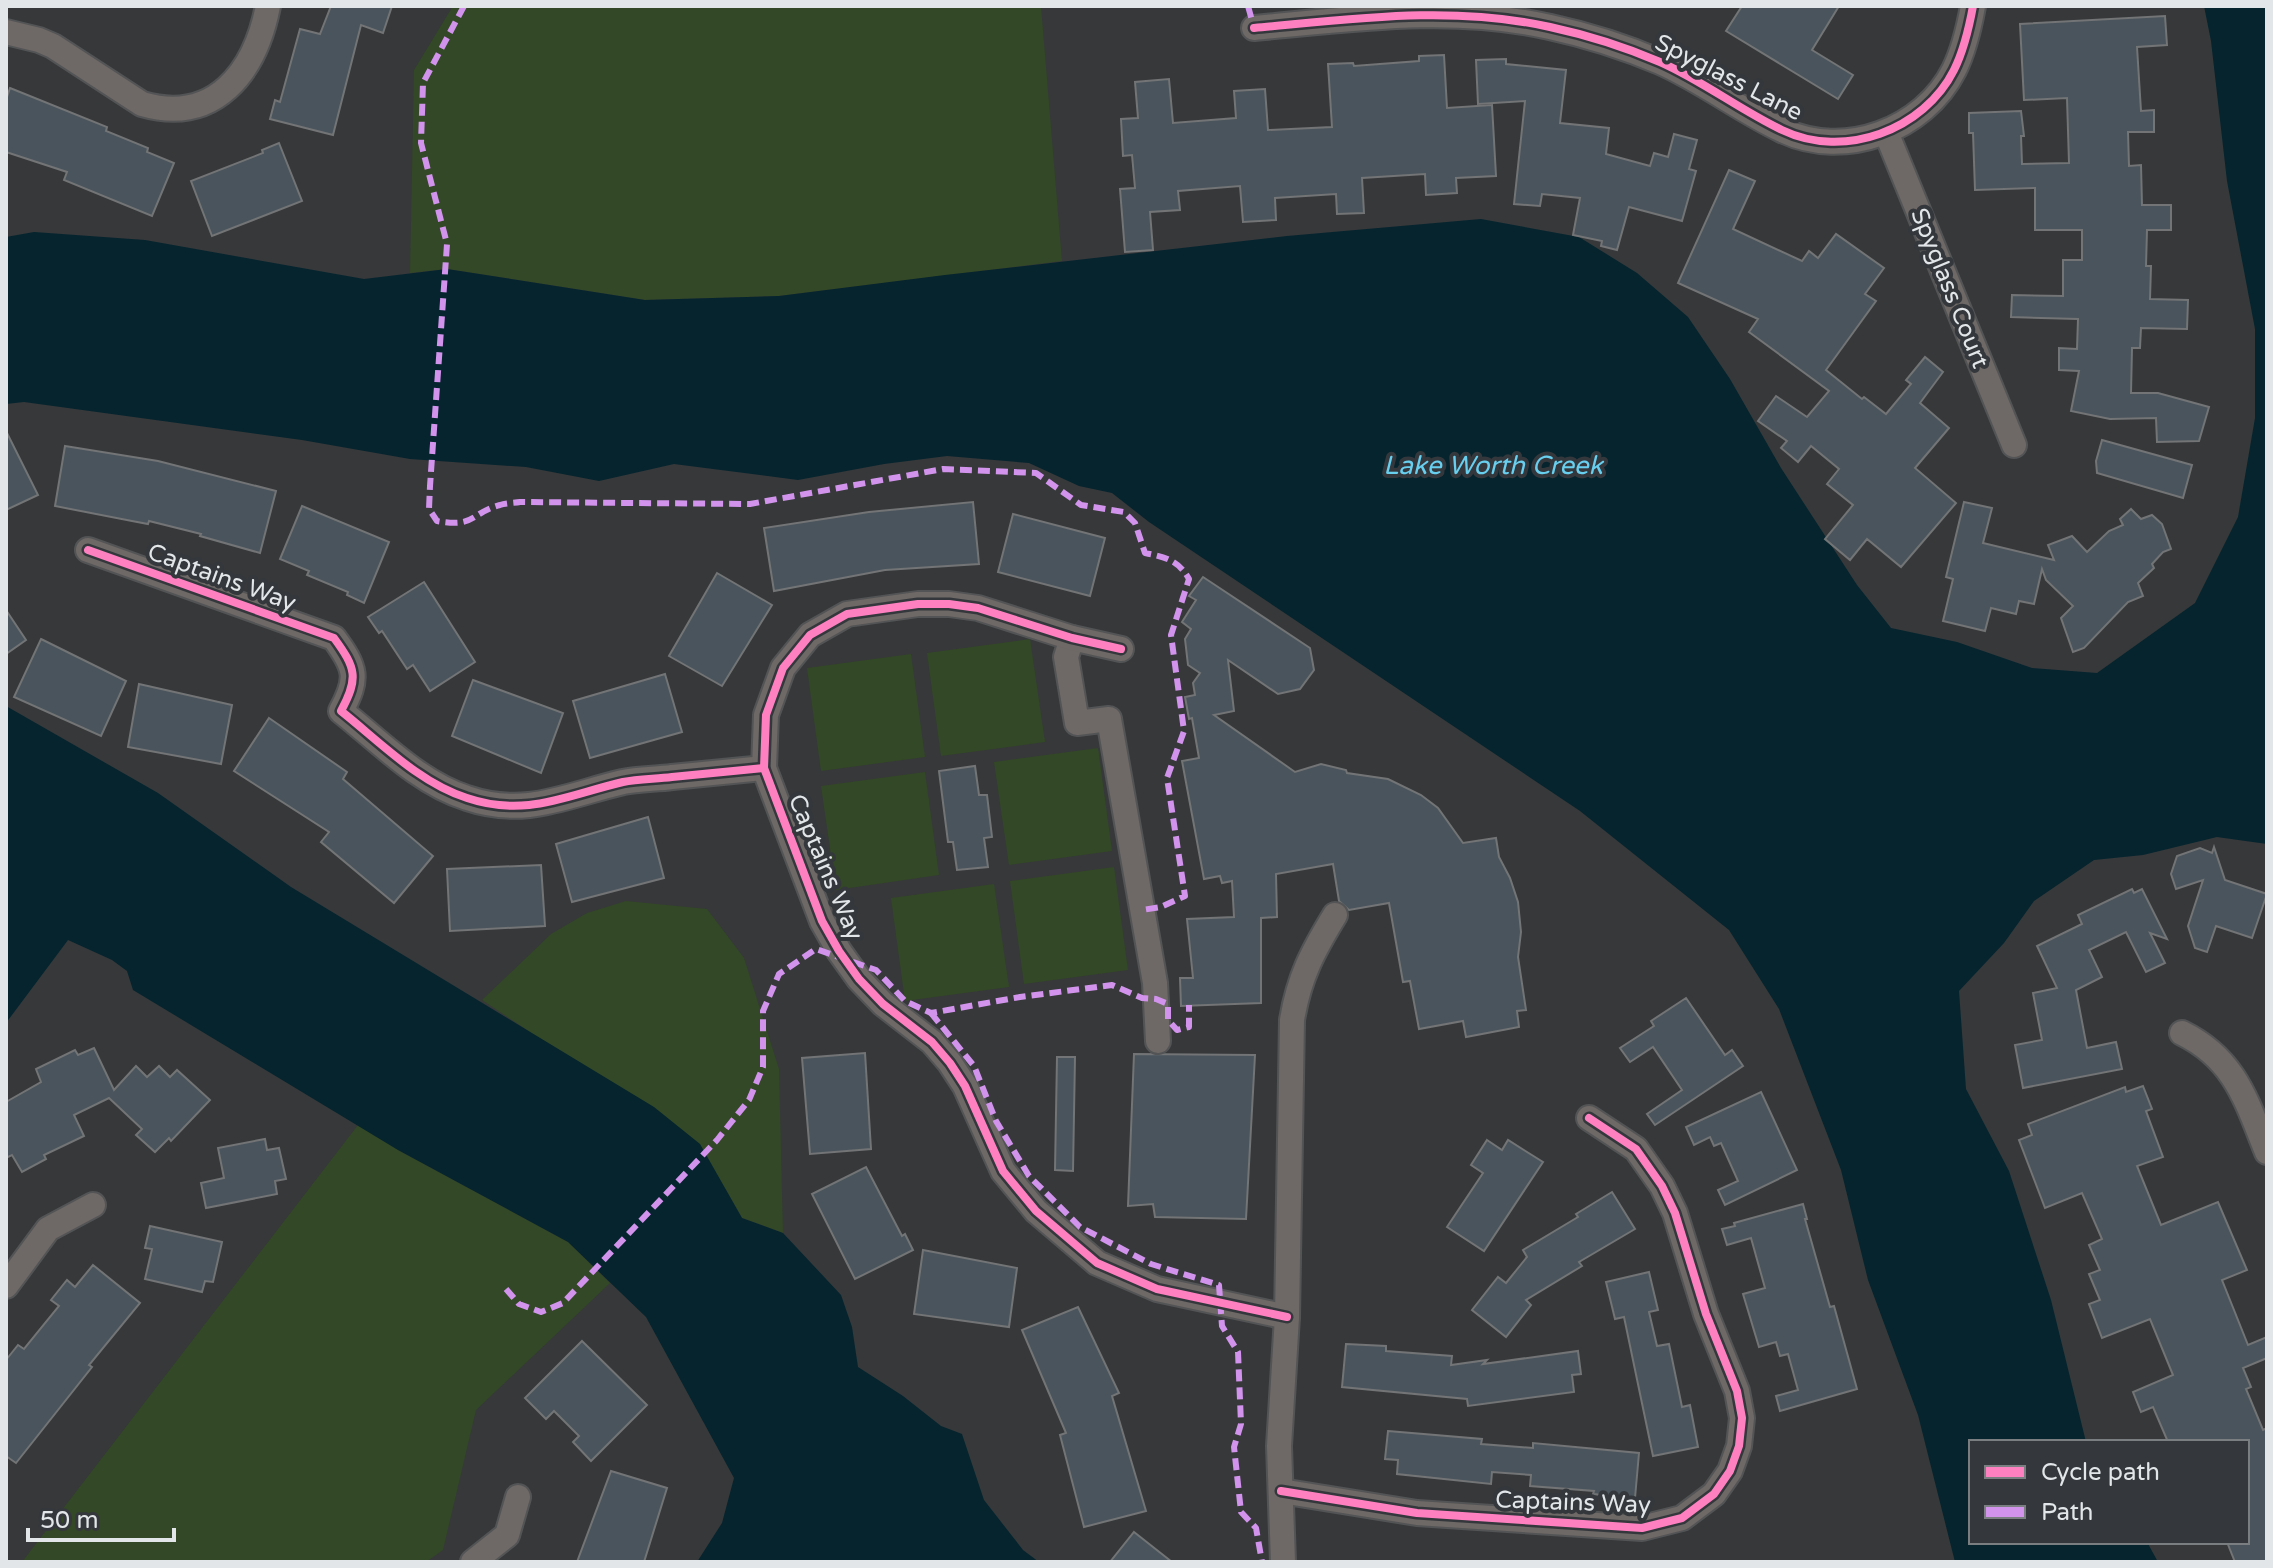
<svg xmlns="http://www.w3.org/2000/svg" width="2273" height="1568" viewBox="0 0 2273 1568" font-family="'Varela Round',sans-serif">
<rect width="100%" height="100%" fill="#36383a"/>
<g fill="#334826">
<polygon points="453,6 1041,6 1062,261 779,296 645,300 447,269 410,273 414,70"/>
<polygon points="1030,639 1045,742 941,756 927,653"/>
<polygon points="911,654 925,757 821,771 807,668"/>
<polygon points="1098,748 1112,851 1009,865 994,762"/>
<polygon points="925,772 939,875 836,890 821,786"/>
<polygon points="1114,867 1128,970 1024,984 1010,881"/>
<polygon points="994,884 1009,987 905,1001 891,898"/>
<polygon points="626,901 707,909 744,958 779,1069 783,1233 742,1218 726,1190 527,1030 482,1000 551,934 587,913"/>
<polygon points="358,1125 398,1150 568,1242 610,1283 476,1410 443,1550 426,1562 22,1562"/>
</g>
<g fill="#05242e">
<polygon points="2204,6 2267,6 2267,844 2217,837 2143,855 2094,860 2034,901 2004,943 1959,991 1966,1089 2009,1171 2051,1300 2086,1442 1971,1442 1971,1542 2147,1542 2158,1562 1955,1562 1918,1415 1868,1280 1841,1170 1779,1009 1729,930 1580,811 1149,522 1112,493 1079,486 1029,463 947,456 884,464 798,480 674,464 599,481 526,467 410,459 302,440 24,402 6,404 6,237 34,232 145,240 364,279 447,269 645,300 779,296 945,275 1287,236 1481,219 1579,237 1637,273 1688,317 1730,379 1781,468 1857,585 1891,628 1957,642 2032,668 2097,673 2195,603 2238,517 2255,418 2255,329 2227,181 2211,41"/>
<polygon points="6,706 158,793 291,887 654,1107 700,1144 742,1218 783,1233 841,1295 852,1327 858,1367 903,1396 941,1426 962,1434 984,1500 1023,1550 1039,1562 697,1562 722,1523 734,1478 646,1317 568,1242 398,1150 133,990 127,971 112,960 68,940 6,1023"/>
</g>
<g fill="#4a545c" stroke="#727475" stroke-width="2">
<polygon points="331,6 392,6 383,33 361,25 333,135 270,119 275,100 280,102 300,29 320,34"/>
<polygon points="1742,6 1839,6 1812,50 1853,75 1838,99 1726,31"/>
<polygon points="2165,16 2167,45 2137,47 2141,111 2154,110 2154,132 2128,132 2129,166 2141,165 2142,205 2171,205 2171,230 2147,230 2146,266 2151,266 2150,299 2188,300 2187,329 2141,328 2140,348 2132,348 2131,393 2158,393 2209,407 2199,441 2157,442 2156,418 2110,419 2071,411 2079,371 2059,370 2059,348 2077,349 2078,319 2011,317 2012,295 2063,296 2063,260 2082,260 2082,230 2035,230 2035,188 1975,190 1973,133 1969,133 1969,113 2021,111 2024,136 2021,136 2022,164 2069,163 2067,98 2024,100 2020,24"/>
<polygon points="1444,55 1447,108 1492,105 1496,176 1456,178 1457,193 1426,195 1425,174 1362,178 1364,213 1337,214 1336,194 1275,198 1276,220 1243,222 1240,186 1178,191 1180,210 1150,212 1153,250 1125,252 1120,189 1135,188 1132,155 1123,156 1121,119 1138,118 1135,82 1169,79 1173,123 1236,118 1234,91 1265,89 1268,130 1332,127 1328,64 1353,63 1354,66 1419,61 1419,56"/>
<polygon points="1506,59 1506,64 1566,70 1560,123 1609,128 1606,154 1650,166 1654,153 1668,157 1674,134 1697,140 1689,169 1696,171 1682,221 1629,207 1617,250 1601,246 1602,241 1573,235 1580,198 1542,194 1540,206 1514,204 1525,101 1478,104 1476,60"/>
<polygon points="10,88 107,127 106,131 148,148 147,152 174,163 152,216 64,180 67,172 6,152 6,100"/>
<polygon points="279,143 302,201 212,236 191,181 263,153 262,150"/>
<polygon points="1729,170 1755,181 1733,229 1802,261 1809,251 1818,258 1836,234 1884,268 1865,294 1876,301 1826,370 1862,399 1864,397 1886,414 1911,384 1906,380 1925,357 1943,372 1920,403 1949,428 1915,468 1956,503 1901,567 1867,539 1850,560 1825,539 1853,505 1827,484 1839,469 1811,446 1798,462 1781,448 1787,441 1758,421 1776,396 1807,417 1829,391 1749,332 1758,319 1678,283"/>
<polygon points="6,431 38,495 6,510"/>
<polygon points="2102,440 2192,465 2183,498 2097,473 2096,461"/>
<polygon points="65,446 158,461 276,491 260,553 200,536 201,534 149,521 148,524 132,521 55,506"/>
<polygon points="973,502 979,564 885,570 774,591 764,528 869,512"/>
<polygon points="1964,502 1992,508 1983,543 2054,560 2048,545 2072,536 2087,552 2109,531 2123,525 2120,519 2131,509 2141,519 2152,515 2162,524 2171,549 2163,552 2152,564 2154,568 2138,583 2143,596 2128,602 2084,648 2073,652 2061,618 2073,606 2046,580 2042,569 2034,604 2019,601 2016,614 1991,608 1985,631 1943,621 1953,579 1946,577"/>
<polygon points="302,506 389,542 364,603 347,595 348,592 307,575 309,571 280,559"/>
<polygon points="1013,514 1105,538 1090,596 998,572"/>
<polygon points="717,573 772,605 722,686 669,656"/>
<polygon points="1203,577 1310,648 1314,670 1300,689 1278,694 1228,660 1234,711 1214,715 1295,772 1321,764 1346,770 1347,773 1388,779 1421,795 1438,808 1463,843 1496,838 1499,857 1510,878 1518,902 1521,932 1518,957 1526,1010 1517,1011 1519,1027 1466,1037 1463,1021 1419,1029 1410,981 1403,982 1389,903 1349,910 1339,901 1333,864 1276,874 1277,917 1261,918 1261,1003 1181,1006 1180,978 1193,978 1187,919 1234,917 1232,881 1222,883 1220,876 1204,879 1182,761 1199,758 1192,718 1189,719 1185,697 1195,695 1193,683 1200,673 1188,665 1185,639 1191,629 1182,622 1196,600 1189,596"/>
<polygon points="424,582 475,662 430,691 413,665 407,669 382,631 379,633 368,617"/>
<polygon points="6,610 26,640 6,654"/>
<polygon points="41,639 126,681 101,736 14,697"/>
<polygon points="665,674 682,732 590,758 573,701"/>
<polygon points="473,680 563,713 541,773 452,736"/>
<polygon points="139,684 232,705 221,764 128,747"/>
<polygon points="269,718 347,772 343,779 433,856 394,903 321,842 329,832 234,771"/>
<polygon points="975,766 979,795 987,795 992,837 984,838 988,867 957,870 953,842 948,842 939,771"/>
<polygon points="648,817 664,878 572,902 556,844"/>
<polygon points="2214,847 2225,880 2267,894 2252,938 2216,926 2207,952 2195,948 2188,926 2203,880 2176,889 2171,874 2177,856 2200,848 2212,853"/>
<polygon points="541,865 545,926 450,931 447,869"/>
<polygon points="2132,889 2134,893 2142,889 2167,939 2150,933 2165,963 2146,972 2126,932 2089,950 2102,977 2076,990 2087,1048 2116,1042 2122,1069 2023,1088 2015,1045 2042,1040 2033,993 2057,988 2037,946 2082,924 2078,915"/>
<polygon points="1686,998 1725,1055 1732,1050 1743,1066 1655,1125 1647,1114 1682,1090 1653,1047 1630,1062 1620,1048 1654,1026 1651,1021"/>
<polygon points="94,1048 114,1090 136,1066 147,1077 159,1066 170,1077 177,1070 210,1100 171,1141 169,1138 155,1152 136,1135 142,1129 109,1098 74,1115 84,1136 44,1155 46,1159 22,1172 12,1155 6,1158 6,1102 41,1082 36,1069 75,1050 78,1055"/>
<polygon points="865,1053 871,1149 810,1154 802,1058"/>
<polygon points="1134,1054 1255,1055 1246,1219 1155,1217 1153,1204 1128,1206"/>
<polygon points="1057,1057 1075,1057 1073,1171 1055,1170"/>
<polygon points="2143,1086 2152,1109 2146,1111 2163,1157 2137,1166 2161,1225 2218,1202 2247,1270 2222,1280 2248,1345 2267,1337 2267,1358 2243,1368 2251,1387 2246,1389 2263,1430 2267,1428 2267,1562 2235,1562 2227,1542 2247,1542 2247,1442 2168,1442 2153,1407 2141,1412 2133,1392 2173,1375 2150,1319 2102,1338 2089,1304 2100,1300 2089,1274 2100,1270 2089,1245 2102,1239 2082,1193 2045,1208 2019,1140 2032,1135 2028,1124 2125,1087 2126,1092"/>
<polygon points="1761,1092 1797,1170 1725,1205 1718,1190 1738,1181 1721,1143 1714,1146 1710,1137 1694,1145 1686,1127"/>
<polygon points="265,1139 267,1150 279,1148 286,1179 275,1181 277,1194 206,1208 201,1183 224,1178 218,1148"/>
<polygon points="1487,1140 1502,1150 1508,1140 1543,1162 1484,1251 1447,1227 1483,1173 1471,1165"/>
<polygon points="866,1167 902,1236 905,1234 913,1250 855,1279 812,1194"/>
<polygon points="1612,1192 1635,1229 1579,1262 1582,1266 1526,1300 1531,1305 1506,1337 1472,1310 1498,1277 1506,1283 1527,1257 1523,1250 1578,1217 1576,1214"/>
<polygon points="1803,1204 1807,1219 1805,1219 1830,1307 1834,1306 1857,1389 1780,1411 1776,1396 1798,1390 1788,1354 1780,1356 1776,1342 1759,1347 1743,1294 1765,1288 1751,1238 1727,1245 1722,1229 1735,1226 1734,1223"/>
<polygon points="150,1226 222,1242 213,1282 205,1281 202,1292 145,1279 152,1249 145,1248"/>
<polygon points="923,1250 1017,1268 1009,1327 914,1314"/>
<polygon points="93,1265 140,1303 89,1365 92,1367 16,1463 6,1456 6,1360 18,1345 24,1349 59,1306 51,1300 67,1280 75,1287"/>
<polygon points="1649,1272 1658,1310 1649,1312 1657,1346 1669,1344 1682,1407 1690,1405 1698,1447 1653,1456 1624,1317 1615,1319 1606,1282"/>
<polygon points="1078,1307 1119,1393 1112,1396 1146,1511 1084,1527 1060,1435 1066,1433 1022,1330"/>
<polygon points="582,1341 647,1405 591,1461 573,1442 579,1436 554,1411 546,1419 525,1398"/>
<polygon points="1346,1344 1386,1346 1386,1351 1452,1356 1451,1365 1487,1360 1483,1364 1578,1351 1581,1374 1572,1375 1574,1392 1468,1406 1467,1399 1342,1387"/>
<polygon points="1388,1431 1482,1439 1481,1444 1533,1448 1533,1443 1639,1453 1635,1498 1593,1494 1594,1491 1530,1486 1531,1475 1492,1472 1491,1484 1397,1474 1398,1460 1385,1459"/>
<polygon points="611,1471 667,1488 644,1562 577,1562"/>
<polygon points="1134,1532 1172,1562 1110,1562"/>
</g>
<g fill="none" stroke-linecap="round" stroke-linejoin="round">
<defs>
<g id="minor">
<path d="M1254,28C1353,19 1452,5 1550,27C1587,35 1625,47 1660,62C1703,81 1740,110 1782,130C1844,160 1924,130 1954,70C1964,50 1969,28 1973,6"/>
<path d="M6,32L39,40L53,46L142,104C215,125 255,72 268,6"/>
<polyline points="1886,132 2014,445"/>
<path d="M88,550L334,638C356,668 359,678 341,711C379,741 419,783 467,798C526,818 567,795 623,782C638,779 656,779 672,777C702,774 733,771 764,768"/>
<polyline points="1072,638 1066,657 1077,723 1109,719 1155,983 1158,1041"/>
<polyline points="1121,649 1072,638 978,608 949,604 918,604 847,614 810,635 783,668 766,715 764,768 822,921 839,951 859,979 883,1004 932,1042 950,1063 965,1086 1003,1171 1036,1211 1097,1263 1157,1289 1287,1317"/>
<path d="M2182,1033C2235,1059 2246,1100 2267,1152"/>
<polyline points="6,1286 48,1229 93,1205"/>
<polyline points="1281,1491 1417,1513 1642,1528 1682,1518 1714,1494 1730,1471 1739,1446 1742,1418 1737,1391 1706,1314 1675,1213 1662,1186 1636,1149 1589,1118"/>
<polyline points="473,1562 507,1535 518,1497"/>
<path d="M1283,1562L1279,1446L1287,1317L1292,1020C1299,977 1313,951 1335,915"/>
</g>
</defs>
<use href="#minor" stroke="#535455" stroke-width="28"/>
<use href="#minor" stroke="#6e6866" stroke-width="24"/>
<g stroke="#d193ec" stroke-width="6" stroke-dasharray="12 6" stroke-linecap="butt">
<path d="M464,6L423,83L421,143L447,244L430,486L429,509L437,521C476,528 470,513 500,505C506,503 514,503 520,502L750,504L943,469L1036,473L1081,505L1124,512L1135,523L1145,553C1166,557 1179,561 1189,579L1171,635L1184,731L1167,778L1185,896L1161,907L1142,910"/>
<polyline points="1248,6 1254,28"/>
<polyline points="931,1013 974,1066 996,1121 1029,1176 1080,1227 1151,1264 1219,1285 1222,1326 1238,1352 1241,1424 1234,1447 1241,1512 1256,1528 1262,1562"/>
<polyline points="506,1289 519,1304 541,1312 563,1303 717,1140 749,1100 763,1067 763,1011 779,974 816,949 876,970 905,1001 931,1013 1020,997 1112,985 1142,998 1156,999 1168,1004 1168,1020 1177,1030 1189,1027 1189,1005"/>
</g>
<defs>
<g id="cycleway">
<path d="M1254,28C1353,19 1452,5 1550,27C1587,35 1625,47 1660,62C1703,81 1740,110 1782,130C1844,160 1924,130 1954,70C1964,50 1969,28 1973,6"/>
<path d="M88,550L334,638C356,668 359,678 341,711C379,741 419,783 467,798C526,818 567,795 623,782C638,779 656,779 672,777C702,774 733,771 764,768"/>
<polyline points="1121,649 1072,638 978,608 949,604 918,604 847,614 810,635 783,668 766,715 764,768 822,921 839,951 859,979 883,1004 932,1042 950,1063 965,1086 1003,1171 1036,1211 1097,1263 1157,1289 1287,1317"/>
<polyline points="1281,1491 1417,1513 1642,1528 1682,1518 1714,1494 1730,1471 1739,1446 1742,1418 1737,1391 1706,1314 1675,1213 1662,1186 1636,1149 1589,1118"/>
</g>
</defs>
<use href="#cycleway" stroke="#34383c" stroke-width="13"/>
<use href="#cycleway" stroke="#ff80c0" stroke-width="8"/>
</g>
<g text-anchor="middle" stroke-width="8" stroke-linejoin="round" paint-order="stroke">
<g font-size="24" fill="#e3e6e9" stroke="#34383c">
<text transform="translate(1729 77) rotate(27)" y="8">Spyglass Lane</text>
<text transform="translate(1950 288) rotate(68)" y="8">Spyglass Court</text>
<text transform="translate(222 577) rotate(20)" y="8">Captains Way</text>
<text transform="translate(826 867) rotate(67)" y="8">Captains Way</text>
<text transform="translate(1573 1502) rotate(2)" y="8">Captains Way</text>
</g>
<g font-size="26" font-style="italic" fill="#68cfef" stroke="#34383c">
<text x="1493" y="474">Lake Worth Creek</text>
</g>
</g>
<rect width="2273" height="1568" fill="none" stroke="#e3e6e9" stroke-width="16"/>
<rect x="1969" y="1440" width="280" height="104" fill="#34383c" stroke="#7a7e81" stroke-width="2"/>
<rect x="1985" y="1466" width="40" height="12" fill="#ff80c0" stroke="#7a7e81" stroke-width="2"/>
<text x="2041" y="1480" font-size="24" fill="#e3e6e9">Cycle path</text>
<rect x="1985" y="1506" width="40" height="12" fill="#d193ec" stroke="#7a7e81" stroke-width="2"/>
<text x="2041" y="1520" font-size="24" fill="#e3e6e9">Path</text>
<path d="M28 1528v12h146v-12" fill="none" stroke="#e3e6e9" stroke-width="4"/>
<text x="40" y="1528" font-size="24" fill="#e3e6e9" stroke="#34383c" stroke-width="6" paint-order="stroke">50 m</text>
</svg>
